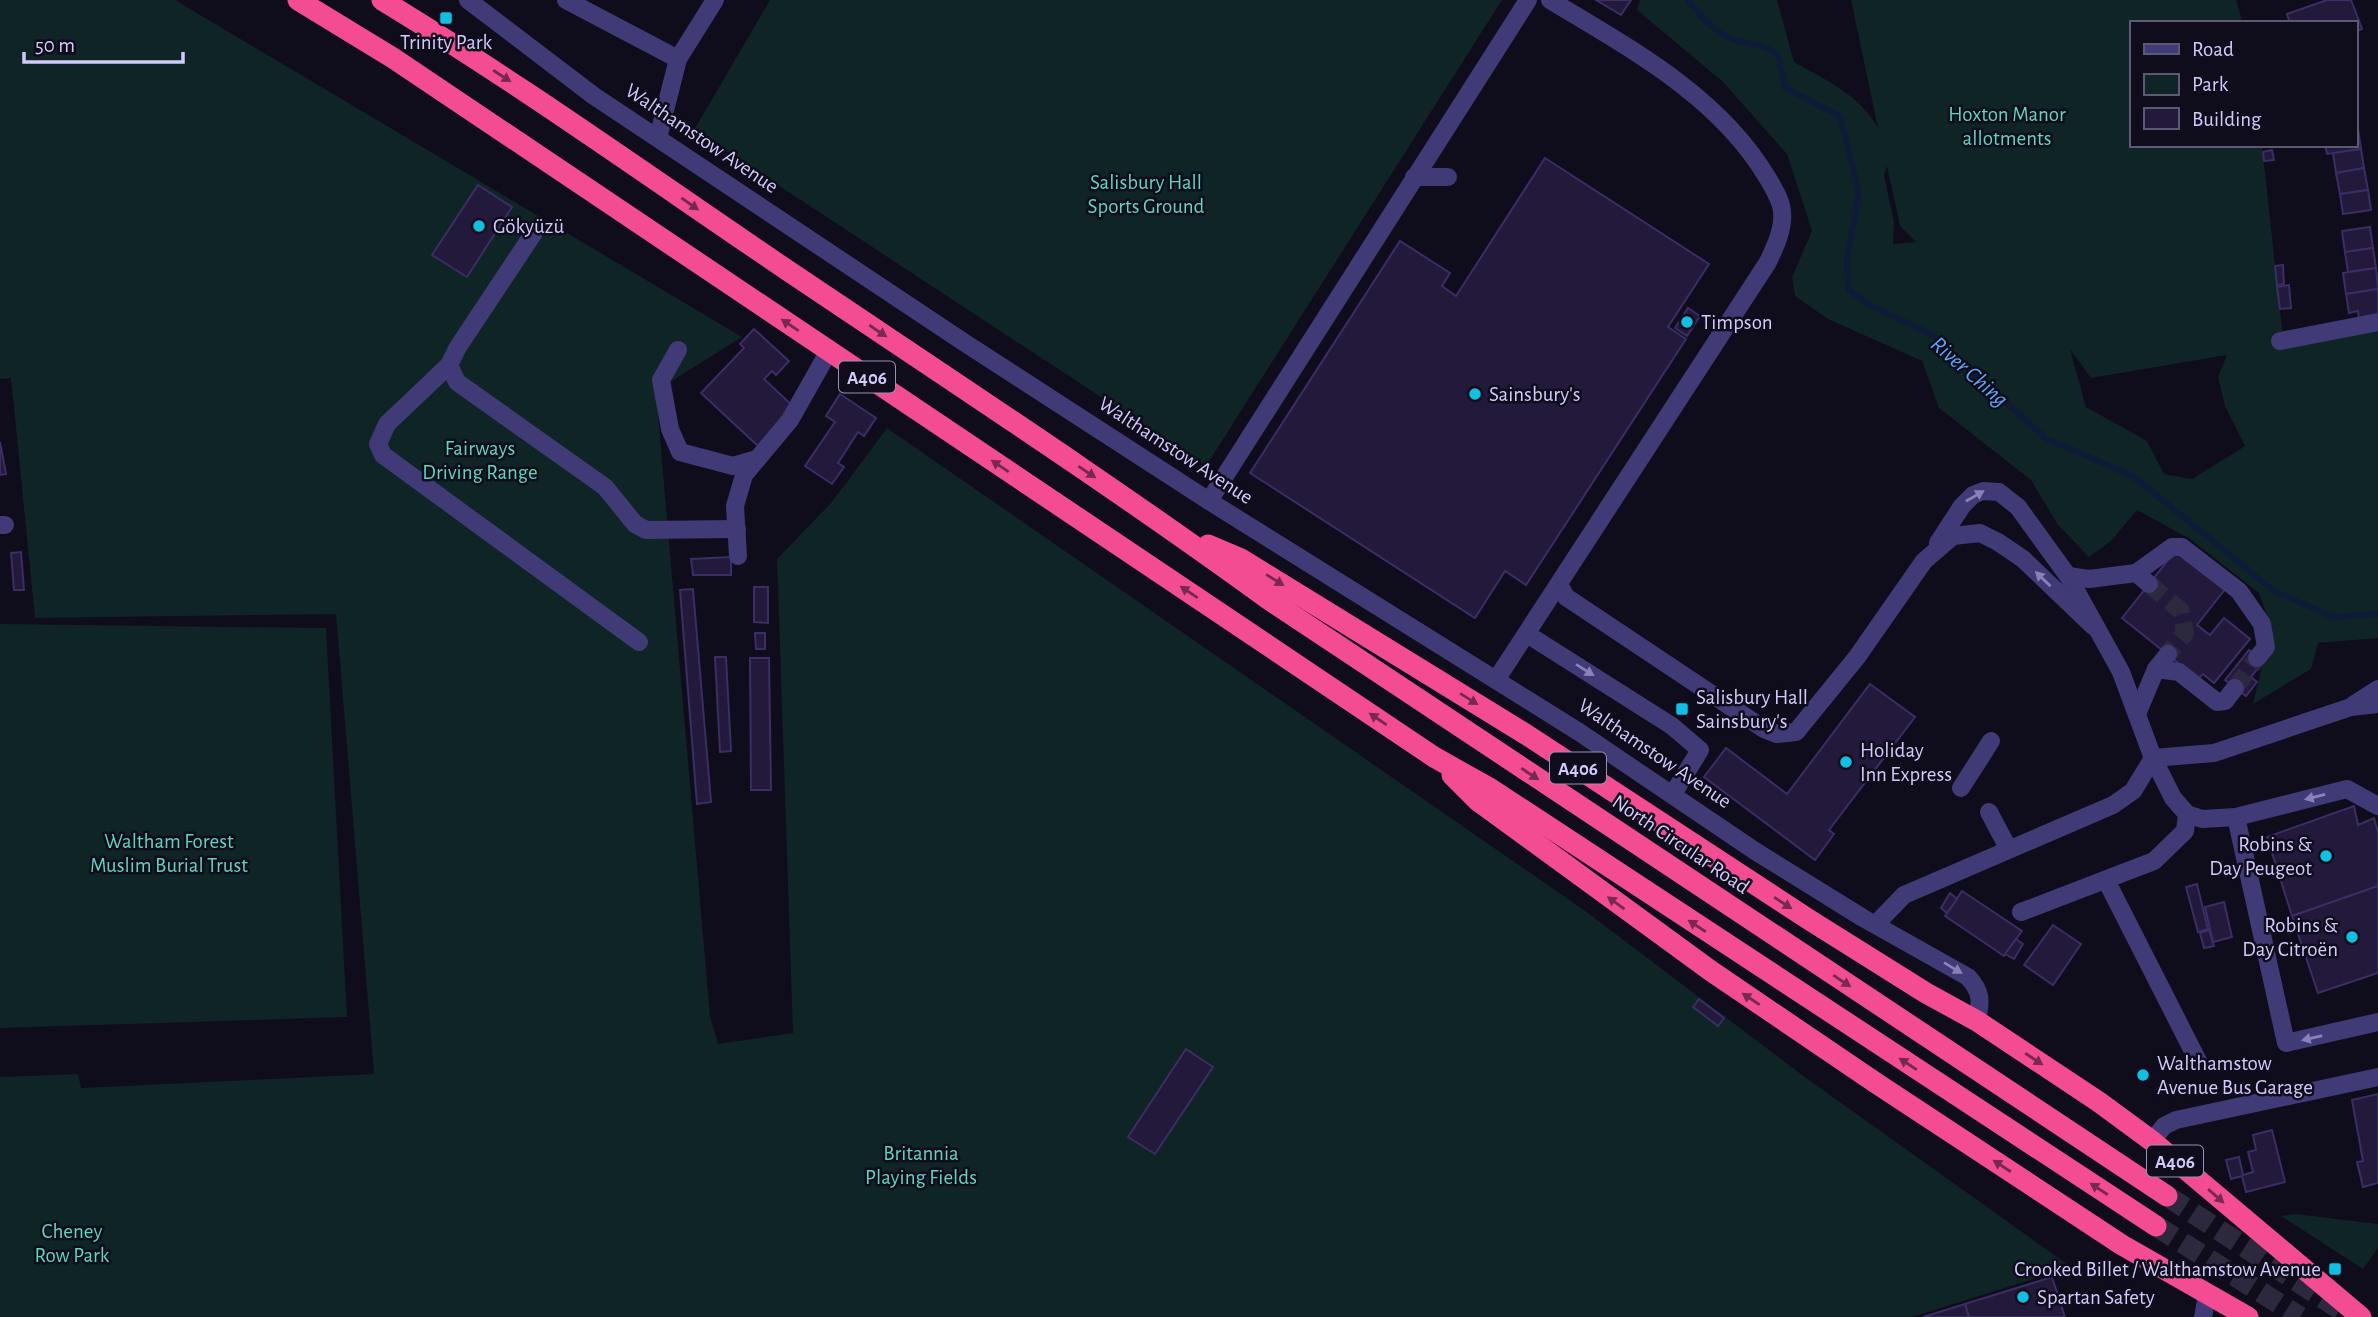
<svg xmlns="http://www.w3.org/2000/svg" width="2378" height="1317" viewBox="0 0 2378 1317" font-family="'Alegreya Sans',sans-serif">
<rect width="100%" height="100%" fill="#0f0c1b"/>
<g fill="#0f2424" fill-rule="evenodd">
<polygon points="0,0 175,0 742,337 656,391 710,1016 718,1044 793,1033 777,559 831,503 887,428 1584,910 1802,1075 2071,1267 1912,1317 0,1317 0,1077 78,1074 81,1088 374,1074 336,614 35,618 11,378 0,379"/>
<polygon points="770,0 1502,0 1206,466 694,130"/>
<path d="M1640,0H1777L1794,62C1826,80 1860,95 1878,128L1851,0H2236L2243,23H2131V145H2262L2283,338L2378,329V638L2318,643L2311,669L2253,704L2271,628L2259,593L2190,539L2137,510L2111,541L2089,557L2058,525L2031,480L1939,408L1922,361L1828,319L1795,296L1792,277L1812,231L1787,154L1723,82L1637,10ZM1887,166L1900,226L1916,242L1893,244L1894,222L1884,175ZM2070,349L2091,378L2227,355L2218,377L2225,406L2245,446L2192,479L2164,474L2147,441L2086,407Z"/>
<polygon points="0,624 326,628 347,1017 0,1028"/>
<polygon points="2296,1214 2378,1224 2378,1248 2363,1269 2281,1216"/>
</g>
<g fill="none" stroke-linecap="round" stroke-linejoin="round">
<path stroke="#0d1b39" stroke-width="6" d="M1688,0C1700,16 1717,35 1738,41C1757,46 1761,43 1778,55L1785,88L1840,116L1859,193L1847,258L1848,289L1868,304L1934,336L2045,438L2133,476L2274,591L2333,617L2378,614"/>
</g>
<g fill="#22193b" stroke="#3b2d65" stroke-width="2">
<polygon points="1596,0 1631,0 1621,15"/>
<polygon points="2327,0 2351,0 2362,29 2355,32 2355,23 2290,23 2287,14"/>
<polygon points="2358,129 2361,149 2327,154 2325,145 2355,145 2355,130"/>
<polygon points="2361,149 2364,168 2336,173 2333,153"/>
<polygon points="2272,150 2274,160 2264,161 2263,152"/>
<polygon points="1545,158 1709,264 1668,327 1686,339 1526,585 1505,571 1475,618 1250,473 1400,241 1450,273 1442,286 1456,296"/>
<polygon points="2364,168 2368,190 2340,194 2336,173"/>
<polygon points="478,185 512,207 467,277 432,255"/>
<polygon points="2368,190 2371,210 2343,214 2340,194"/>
<polygon points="2370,227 2373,248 2345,252 2342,231"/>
<polygon points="2373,248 2376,268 2348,272 2345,252"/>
<polygon points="2283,265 2284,284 2277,285 2275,266"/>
<polygon points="2376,268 2378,289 2346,294 2343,273"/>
<polygon points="2289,285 2291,308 2280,309 2277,287"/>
<polygon points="2378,289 2378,317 2359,322 2358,311 2349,313 2346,294"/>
<polygon points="1688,308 1700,316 1687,336 1675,328"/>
<polygon points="754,329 789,361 776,375 772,371 764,379 796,409 759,447 701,393 744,348 740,344"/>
<polygon points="840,394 876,418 864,436 858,432 838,463 844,467 832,484 805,466 835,422 826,416"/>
<polygon points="0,442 6,474 0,475"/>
<polygon points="2177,549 2226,588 2197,625 2210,635 2224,618 2250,639 2214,683 2203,674 2198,679 2122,618"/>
<polygon points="21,552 24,590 14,590 11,553"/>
<polygon points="731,557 731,575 693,575 691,559"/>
<polygon points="754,587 768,587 768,623 754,622"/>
<polygon points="693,589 711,802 697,804 680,590"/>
<polygon points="755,633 765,633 765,649 756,649"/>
<polygon points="2249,650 2263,662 2251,677 2257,682 2246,696 2225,680"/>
<polygon points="715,657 726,657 731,751 720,752"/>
<polygon points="750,658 769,658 771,790 751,790"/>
<polygon points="1870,684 1915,717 1829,830 1834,834 1815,860 1704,777 1726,748 1787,794"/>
<polygon points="2354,806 2358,825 2374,818 2378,832 2378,886 2292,916 2267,837"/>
<polygon points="2197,884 2208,929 2198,932 2186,887"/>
<polygon points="2378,886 2378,973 2318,993 2292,916"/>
<polygon points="1962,891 2022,931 2004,956 1945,916"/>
<polygon points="1950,893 1957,899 1947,913 1941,908"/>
<polygon points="2224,902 2232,937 2213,942 2205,907"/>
<polygon points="2053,925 2081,944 2053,985 2024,965"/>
<polygon points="2209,930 2214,946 2204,948 2200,933"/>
<polygon points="2016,939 2023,944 2014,959 2005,954"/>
<polygon points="1699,999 1724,1018 1718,1026 1693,1007"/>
<polygon points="1186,1049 1213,1067 1155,1154 1128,1137"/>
<polygon points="2378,1094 2378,1183 2363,1187 2357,1162 2363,1161 2352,1100"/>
<polygon points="2272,1130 2285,1182 2246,1192 2242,1176 2231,1179 2226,1160 2239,1157 2243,1175 2253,1172 2248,1152 2256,1150 2253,1135"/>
<polygon points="2052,1277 2065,1317 1969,1317 1965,1304"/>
<polygon points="1965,1304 1969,1317 1923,1317"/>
</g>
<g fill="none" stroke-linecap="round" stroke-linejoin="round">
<g stroke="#2c283d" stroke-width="18" stroke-dasharray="18 9" stroke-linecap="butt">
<polyline points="2149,584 2181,611 2185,633 2168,654"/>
<polyline points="2235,688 2257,658"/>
</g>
<g stroke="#2c283d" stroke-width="21" stroke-dasharray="21 10" stroke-linecap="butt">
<polyline points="2167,1196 2347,1314"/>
<polyline points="2156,1226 2300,1317"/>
</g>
<g stroke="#403a77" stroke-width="18">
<path d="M468,0L594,96L965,343L1209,501L1579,732L1755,851L1863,918L1968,977C1982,992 1981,1001 1977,1021"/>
<polyline points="566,0 678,59 658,138"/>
<polyline points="678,59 715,0"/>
<polyline points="1414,177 1448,177"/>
<polyline points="533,234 458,347 449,365 457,382 605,487 635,524 646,530 737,529"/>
<polyline points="2280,341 2378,322"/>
<polyline points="678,350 661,380 670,429 680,452 733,466 757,459"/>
<polyline points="449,365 387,424 378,444 383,455 639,642"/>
<polyline points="1209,501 1528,0"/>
<polyline points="0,525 5,525"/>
<polyline points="1938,543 1962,506 1973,495 1983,491 1999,492 2018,507 2068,576 2121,672 2153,758 2173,798 2187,814 2202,819 2236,817 2347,789 2378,806"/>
<polyline points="738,556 735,506 744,475 790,420 829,351"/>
<polyline points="2136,573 2172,547 2182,547 2239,591 2262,624 2266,647 2257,658"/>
<polyline points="2068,576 2089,579 2136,573 2149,584"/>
<polyline points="1560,586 1566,597 1764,729 1777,734 1796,732 1857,657 1924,561 1953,536 1980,533 1998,542 2023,559 2093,626"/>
<polyline points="1527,634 1672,726 1700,750 1673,794"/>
<polyline points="2156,669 2179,672 2217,702 2225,701 2235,688"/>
<path d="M1496,680L1768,262C1775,247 1784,229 1782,211C1781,200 1773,187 1767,177C1718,95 1629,48 1550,0"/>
<polyline points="2353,705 2378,689"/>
<polyline points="2137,714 2156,669 2168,654"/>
<polyline points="2153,758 2214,753 2351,707 2378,704"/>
<polyline points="1961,788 1991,741"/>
<polyline points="1989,812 2008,848"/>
<polyline points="2236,817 2286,1043 2378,1022"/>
<polyline points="2106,880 2199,1063"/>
<polyline points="2021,912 2154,861 2185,831 2187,814"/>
<polyline points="1876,924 1904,895 2113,805 2133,791 2153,758"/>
<polyline points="2152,1141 2164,1126 2176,1120 2378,1077"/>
<polyline points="2203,1317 2207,1295"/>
</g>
<g stroke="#f44c92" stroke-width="21">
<polyline points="298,0 393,58 1434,757 1491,789 2156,1226"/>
<path d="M382,0C520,84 651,178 784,268C946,377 1110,484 1268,599L2167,1196"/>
<polyline points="1208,545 1241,559 1527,735 1808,919 1926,993 1977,1021 2099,1102 2152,1141 2361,1317"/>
<polyline points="1452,775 1478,801 1711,971 1876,1083 2122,1245 2248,1317"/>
</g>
</g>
<defs><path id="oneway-solid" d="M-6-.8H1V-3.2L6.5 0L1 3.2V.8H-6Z" transform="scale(1.75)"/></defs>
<g fill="#762951">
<use href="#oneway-solid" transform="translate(502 76) rotate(33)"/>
<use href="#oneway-solid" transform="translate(690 204) rotate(35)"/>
<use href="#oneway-solid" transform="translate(790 325) rotate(-146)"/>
<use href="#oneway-solid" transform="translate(878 331) rotate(34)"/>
<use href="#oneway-solid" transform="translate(1000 466) rotate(-146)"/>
<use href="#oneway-solid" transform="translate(1087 472) rotate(34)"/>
<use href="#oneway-solid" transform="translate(1275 580) rotate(32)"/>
<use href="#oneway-solid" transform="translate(1189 592) rotate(-146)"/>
<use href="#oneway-solid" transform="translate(1469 699) rotate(32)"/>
<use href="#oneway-solid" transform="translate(1378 719) rotate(-146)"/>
<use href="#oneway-solid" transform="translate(1530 774) rotate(34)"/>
<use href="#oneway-solid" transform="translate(1616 903) rotate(-144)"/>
<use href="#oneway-solid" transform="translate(1783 903) rotate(33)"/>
<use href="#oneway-solid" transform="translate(1697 926) rotate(-147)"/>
<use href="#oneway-solid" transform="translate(1842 981) rotate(34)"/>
<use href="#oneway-solid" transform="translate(1751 999) rotate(-146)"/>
<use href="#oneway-solid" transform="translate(2034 1059) rotate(33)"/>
<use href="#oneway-solid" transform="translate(1908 1064) rotate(-147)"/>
<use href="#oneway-solid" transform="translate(2002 1166) rotate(-147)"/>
<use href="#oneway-solid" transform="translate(2099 1189) rotate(-147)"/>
<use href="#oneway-solid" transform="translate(2216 1196) rotate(41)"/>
</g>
<g fill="#8982ba">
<use href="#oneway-solid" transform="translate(1975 496) rotate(-30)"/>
<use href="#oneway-solid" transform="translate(2043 579) rotate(-136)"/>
<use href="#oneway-solid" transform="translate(1585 670) rotate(32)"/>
<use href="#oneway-solid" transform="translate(2315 797) rotate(166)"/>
<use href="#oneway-solid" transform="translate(1953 968) rotate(31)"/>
<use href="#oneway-solid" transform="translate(2312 1038) rotate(167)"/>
</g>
<g fill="#0ec1e3" stroke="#0f0c1b" stroke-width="2.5">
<rect x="439" y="11" width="14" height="14" rx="3.5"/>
<circle cx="479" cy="226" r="7"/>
<circle cx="1687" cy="322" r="7"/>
<circle cx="1475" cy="394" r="7"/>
<rect x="1675" y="702" width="14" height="14" rx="3.5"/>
<circle cx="1846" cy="762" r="7"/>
<circle cx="2326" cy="856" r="7"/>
<circle cx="2352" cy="937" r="7"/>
<circle cx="2143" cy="1075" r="7"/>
<rect x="2328" y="1262" width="14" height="14" rx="3.5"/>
<circle cx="2023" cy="1297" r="7"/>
</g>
<g text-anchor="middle" stroke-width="5" stroke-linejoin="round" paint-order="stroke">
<g fill="#0f0c1b" stroke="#9890b8" stroke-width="2">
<rect x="839" y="361.5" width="56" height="31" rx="5"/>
<rect x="1550" y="752.5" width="56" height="31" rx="5"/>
<rect x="2147" y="1145.5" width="56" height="31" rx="5"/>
</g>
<g font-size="19" font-weight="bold" fill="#d2c9fc">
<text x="867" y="384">A406</text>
<text x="1578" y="775">A406</text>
<text x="2175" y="1168">A406</text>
</g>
<g font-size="21" fill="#d2c9fc" stroke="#0f0c1b" text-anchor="start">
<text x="446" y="49" text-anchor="middle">Trinity Park</text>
<text x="493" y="233">Gökyüzü</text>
<text x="1701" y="329">Timpson</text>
<text x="1489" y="401">Sainsbury's</text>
<text x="1696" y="704">Salisbury Hall<tspan x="1696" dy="24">Sainsbury's</tspan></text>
<text x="1860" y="757">Holiday<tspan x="1860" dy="24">Inn Express</tspan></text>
<text x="2312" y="851" text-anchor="end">Robins &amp;<tspan x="2312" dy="24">Day Peugeot</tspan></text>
<text x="2338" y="932" text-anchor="end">Robins &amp;<tspan x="2338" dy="24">Day Citroën</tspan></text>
<text x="2157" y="1070">Walthamstow<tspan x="2157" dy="24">Avenue Bus Garage</tspan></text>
<text x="2321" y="1276" text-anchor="end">Crooked Billet / Walthamstow Avenue</text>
<text x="2037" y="1304">Spartan Safety</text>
</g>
<g font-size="21" fill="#5bd6bf" stroke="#0f0c1b">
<text x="2007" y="121">Hoxton Manor<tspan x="2007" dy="24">allotments</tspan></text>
<text x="1146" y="189">Salisbury Hall<tspan x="1146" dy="24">Sports Ground</tspan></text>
<text x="480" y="455">Fairways<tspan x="480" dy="24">Driving Range</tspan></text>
<text x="169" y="848">Waltham Forest<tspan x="169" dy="24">Muslim Burial Trust</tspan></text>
<text x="921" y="1160">Britannia<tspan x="921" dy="24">Playing Fields</tspan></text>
<text x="72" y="1238">Cheney<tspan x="72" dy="24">Row Park</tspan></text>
</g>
<g font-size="21" fill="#d2c9fc" stroke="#0f0c1b">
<text transform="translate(702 138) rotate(34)" y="7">Walthamstow Avenue</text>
<text transform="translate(1176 450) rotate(33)" y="7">Walthamstow Avenue</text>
<text transform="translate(1655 753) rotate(34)" y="7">Walthamstow Avenue</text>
<text transform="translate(1681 844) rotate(34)" y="7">North Circular Road</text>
</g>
<g font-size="23" font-style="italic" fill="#5da6f5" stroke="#0f0c1b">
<text transform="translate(1970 371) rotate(41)" y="8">River Ching</text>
</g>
</g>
<rect x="2130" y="21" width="228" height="126" fill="#0f0c1b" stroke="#5d5875" stroke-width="2"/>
<rect x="2144" y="44" width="35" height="10" fill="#403a77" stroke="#5d5875" stroke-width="2"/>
<text x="2192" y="56" font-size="21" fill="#d2c9fc">Road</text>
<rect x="2144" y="74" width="35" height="21" fill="#0f2424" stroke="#5d5875" stroke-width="2"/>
<text x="2192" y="91" font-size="21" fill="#d2c9fc">Park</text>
<rect x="2144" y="108" width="35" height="21" fill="#22193b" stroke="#5d5875" stroke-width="2"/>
<text x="2192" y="126" font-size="21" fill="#d2c9fc">Building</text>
<path d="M24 52v10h159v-10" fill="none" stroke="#d2c9fc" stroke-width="3.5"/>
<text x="35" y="52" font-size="21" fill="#d2c9fc" stroke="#0f0c1b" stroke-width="5" paint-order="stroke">50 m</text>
</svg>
